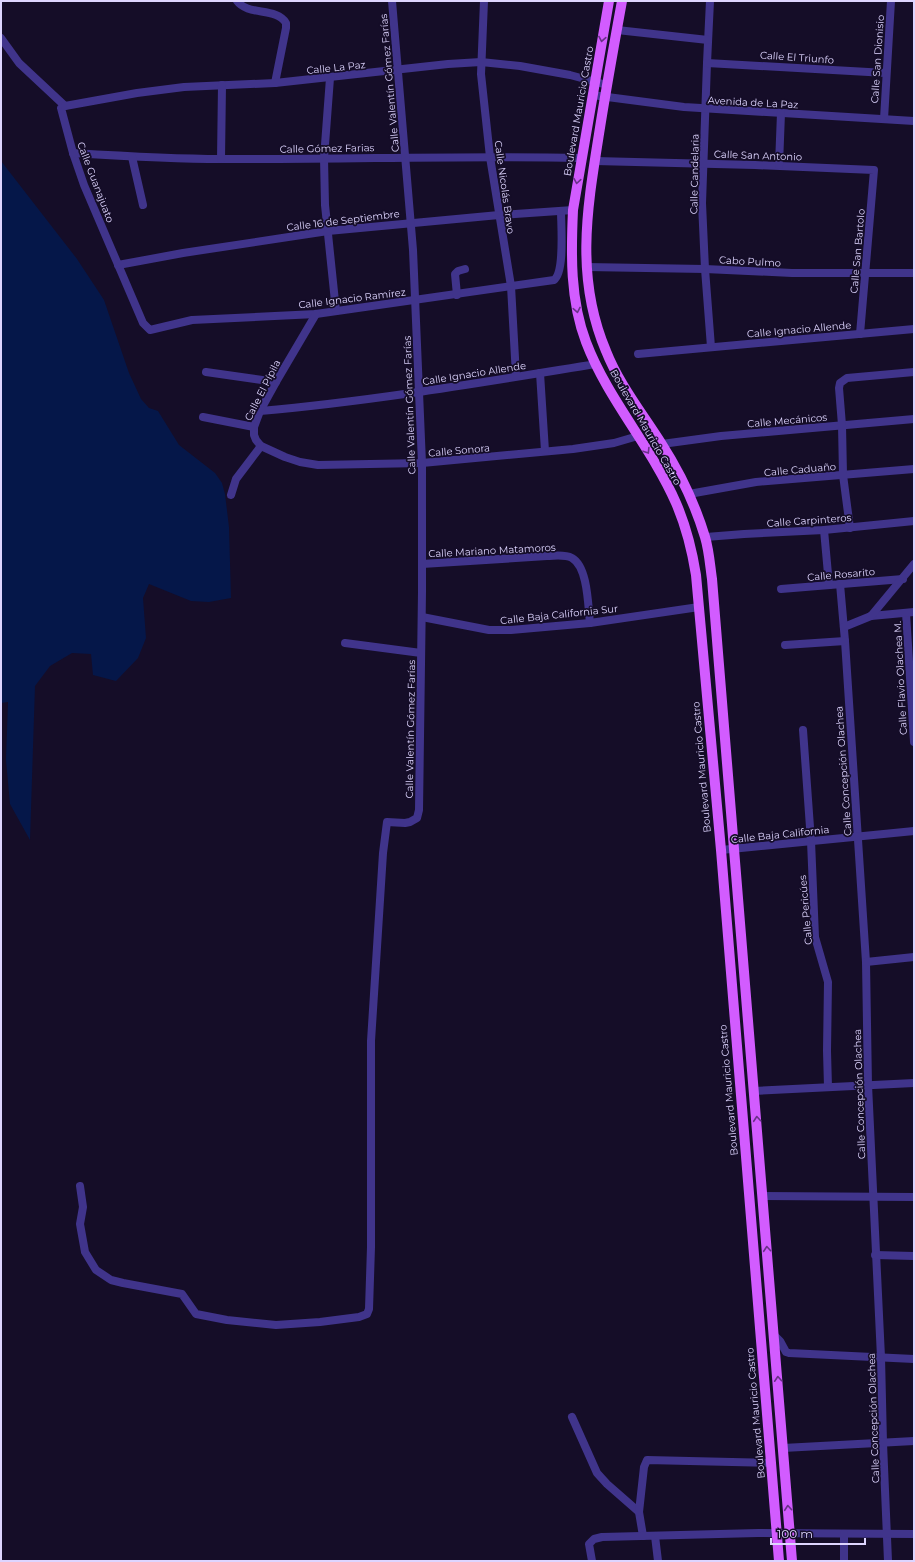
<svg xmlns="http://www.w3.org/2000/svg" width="915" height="1562" viewBox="0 0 915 1562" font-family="Montserrat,sans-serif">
<rect width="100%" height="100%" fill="#150d28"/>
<polygon fill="#051749" points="1,161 77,259 104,300 129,373 141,399 149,408 158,411 179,445 215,473 222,483 225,494 229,527 231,598 209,602 191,601 149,584 143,598 146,638 138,658 116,681 93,675 91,654 72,653 50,666 35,686 30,840 10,804 6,760 8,702 1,703"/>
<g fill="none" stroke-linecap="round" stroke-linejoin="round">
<g stroke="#40348b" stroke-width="8">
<path d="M237,1C248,16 276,7 286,23V28L275,83"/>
<polyline points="484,1 481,74 490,157 511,286 516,376"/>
<polyline points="710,1 707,63 702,203 705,269 711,347"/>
<polyline points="617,30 708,40"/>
<path d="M1,38L19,63L65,106L61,108L73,153L84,185L143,323L150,330L192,320L316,314L554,280C565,272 561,226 561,211"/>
<polyline points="707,63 886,73"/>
<polyline points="330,78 324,158 325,205 336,311"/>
<polyline points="592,95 684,107 914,121"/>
<polyline points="65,106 137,93 184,87 275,83 448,64 481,62 520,66 570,75 607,85"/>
<polyline points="884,119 891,1"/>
<path d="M73,153C122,156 172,159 221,159C341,160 461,155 581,158"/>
<polyline points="132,157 143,205"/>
<polyline points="221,159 222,85"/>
<polyline points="595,161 755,165 874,170 860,334"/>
<polyline points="779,165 781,113"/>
<polyline points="118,265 183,253 328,231 499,215 573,210"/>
<polyline points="586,267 705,269 792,273 914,273"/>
<polyline points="457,295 455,274 458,271 465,269"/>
<polyline points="316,314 276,382 260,411 254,427 254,435 256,440 261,446 285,457 300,462 318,465 422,463 573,449 614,443 638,436"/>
<polyline points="638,354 914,329"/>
<polyline points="206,372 276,382"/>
<polyline points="540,373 545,451"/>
<path d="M260,411C373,401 484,382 596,364"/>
<polyline points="203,417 254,427"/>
<polyline points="662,444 721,436 914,419"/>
<polyline points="689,494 756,482 914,469"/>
<polyline points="231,495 236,479 261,446"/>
<polyline points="850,528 843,475 842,425 839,388 840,383 847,378 914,372"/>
<polyline points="824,530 829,585"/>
<polyline points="706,537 744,534 824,530 914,521"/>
<path d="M422,564L547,556C555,556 564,554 572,558C588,567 588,606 590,623"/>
<polyline points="840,584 845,641 866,962 868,1085 881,1357 883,1443 888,1561"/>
<polyline points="781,589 903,579"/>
<polyline points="906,613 914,742"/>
<polyline points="871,616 914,612"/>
<polyline points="422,617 489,630 511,630 590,623 699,607"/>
<polyline points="844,627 871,616 914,564"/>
<polyline points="345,643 421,653"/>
<polyline points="785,645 845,641"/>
<polyline points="803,730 811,841 815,937 828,982 827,1051 828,1087"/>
<polyline points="721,850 914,831"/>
<polyline points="866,962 914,957"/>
<polyline points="754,1091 914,1083"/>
<polyline points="80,1186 83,1207 80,1224 85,1252 96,1270 111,1280 123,1283 182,1294 196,1314 227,1320 276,1325 320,1322 359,1317 367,1314 369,1309 371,1247 371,1041 383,853 387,822 405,823 410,822 417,818 419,810 422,592 422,463 413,250 392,1"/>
<polyline points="763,1196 914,1197"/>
<polyline points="875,1255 914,1256"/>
<polyline points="774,1335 780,1341 786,1352 789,1353 914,1359"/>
<polyline points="572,1417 597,1473 607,1484 639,1512 643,1536"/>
<polyline points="783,1448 914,1441"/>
<polyline points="639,1512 644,1467 647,1460 771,1463"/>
<polyline points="655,1536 658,1561"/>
<polyline points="592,1561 589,1544 594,1539 602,1537 758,1533 914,1534"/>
<polyline points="844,1561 844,1534"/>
</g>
<g stroke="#d25cff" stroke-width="10">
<path d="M609,1L573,210C571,254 570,300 586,342C608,400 651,446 676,503C686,526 692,550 696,575L721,850L779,1561"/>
<path d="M622,1C614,45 606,89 599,134C587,209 575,278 606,351C619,384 642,413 661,443C679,471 695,504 705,537C709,550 710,565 712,579L792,1561"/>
</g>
</g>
<defs><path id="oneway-chevron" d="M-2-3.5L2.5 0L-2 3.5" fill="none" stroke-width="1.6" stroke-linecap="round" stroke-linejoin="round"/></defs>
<g stroke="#6a3189">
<use href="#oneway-chevron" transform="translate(602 39) rotate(100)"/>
<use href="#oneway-chevron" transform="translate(577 181) rotate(99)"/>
<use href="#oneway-chevron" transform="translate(577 310) rotate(79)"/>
<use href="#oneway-chevron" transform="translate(647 451) rotate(58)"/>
<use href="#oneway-chevron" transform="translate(757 1119) rotate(-95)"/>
<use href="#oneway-chevron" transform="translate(767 1249) rotate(-95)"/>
<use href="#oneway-chevron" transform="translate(778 1379) rotate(-94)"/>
<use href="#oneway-chevron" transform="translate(788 1508) rotate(-95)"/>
</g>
<g text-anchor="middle" stroke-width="3.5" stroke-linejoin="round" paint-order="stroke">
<g font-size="10" fill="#ded5ff" stroke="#150d28">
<text transform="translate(797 57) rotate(4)" y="4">Calle El Triunfo</text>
<text transform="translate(877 59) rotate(-86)" y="4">Calle San Dionisio</text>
<text transform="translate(336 67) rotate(-6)" y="4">Calle La Paz</text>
<text transform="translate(389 83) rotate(-95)" y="4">Calle Valentín Gómez Farías</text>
<text transform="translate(753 102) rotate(3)" y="4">Avenida de La Paz</text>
<text transform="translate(578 111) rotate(-80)" y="4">Boulevard Mauricio Castro</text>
<text transform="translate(327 148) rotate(-1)" y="4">Calle Gómez Farias</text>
<text transform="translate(758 155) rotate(2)" y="4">Calle San Antonio</text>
<text transform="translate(694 174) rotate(-89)" y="4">Calle Candelaria</text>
<text transform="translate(96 182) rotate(69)" y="4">Calle Guanajuato</text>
<text transform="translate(505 187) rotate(82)" y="4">Calle Nicolás Bravo</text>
<text transform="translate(343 220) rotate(-7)" y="4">Calle 16 de Septiembre</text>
<text transform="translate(857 251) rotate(-85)" y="4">Calle San Bartolo</text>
<text transform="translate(750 261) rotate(3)" y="4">Cabo Pulmo</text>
<text transform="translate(352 298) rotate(-7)" y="4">Calle Ignacio Ramírez</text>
<text transform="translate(799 329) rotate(-5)" y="4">Calle Ignacio Allende</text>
<text transform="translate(474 373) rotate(-9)" y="4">Calle Ignacio Allende</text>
<text transform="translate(262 390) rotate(-63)" y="4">Calle El Pípila</text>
<text transform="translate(409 405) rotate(-92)" y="4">Calle Valentín Gómez Farías</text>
<text transform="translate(787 420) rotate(-5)" y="4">Calle Mecánicos</text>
<text transform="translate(646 427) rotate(60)" y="4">Boulevard Mauricio Castro</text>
<text transform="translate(459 450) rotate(-5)" y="4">Calle Sonora</text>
<text transform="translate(800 469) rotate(-5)" y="4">Calle Caduaño</text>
<text transform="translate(809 520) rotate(-4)" y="4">Calle Carpinteros</text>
<text transform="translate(492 550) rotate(-3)" y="4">Calle Mariano Matamoros</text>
<text transform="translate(841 574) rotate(-5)" y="4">Calle Rosarito</text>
<text transform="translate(559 614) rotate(-6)" y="4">Calle Baja California Sur</text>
<text transform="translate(900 678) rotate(-93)" y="4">Calle Flavio Olachea M.</text>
<text transform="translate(410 729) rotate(-89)" y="4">Calle Valentín Gómez Farías</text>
<text transform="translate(701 767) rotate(-95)" y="4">Boulevard Mauricio Castro</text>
<text transform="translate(843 771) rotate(-94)" y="4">Calle Concepción Olachea</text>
<text transform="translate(780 834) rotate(-6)" y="4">Calle Baja California</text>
<text transform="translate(805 910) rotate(-95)" y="4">Calle Pericúes</text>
<text transform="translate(728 1090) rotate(-95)" y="4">Boulevard Mauricio Castro</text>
<text transform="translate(859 1094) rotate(-92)" y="4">Calle Concepción Olachea</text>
<text transform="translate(755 1413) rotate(-95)" y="4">Boulevard Mauricio Castro</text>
<text transform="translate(873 1418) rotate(-92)" y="4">Calle Concepción Olachea</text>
</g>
</g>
<rect width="915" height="1562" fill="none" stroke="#ded5ff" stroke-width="4"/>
<path d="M771 1538v6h94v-6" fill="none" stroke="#ded5ff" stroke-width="2"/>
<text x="777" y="1538" font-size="12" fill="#ded5ff" stroke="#150d28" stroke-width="3" paint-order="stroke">100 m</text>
</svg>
